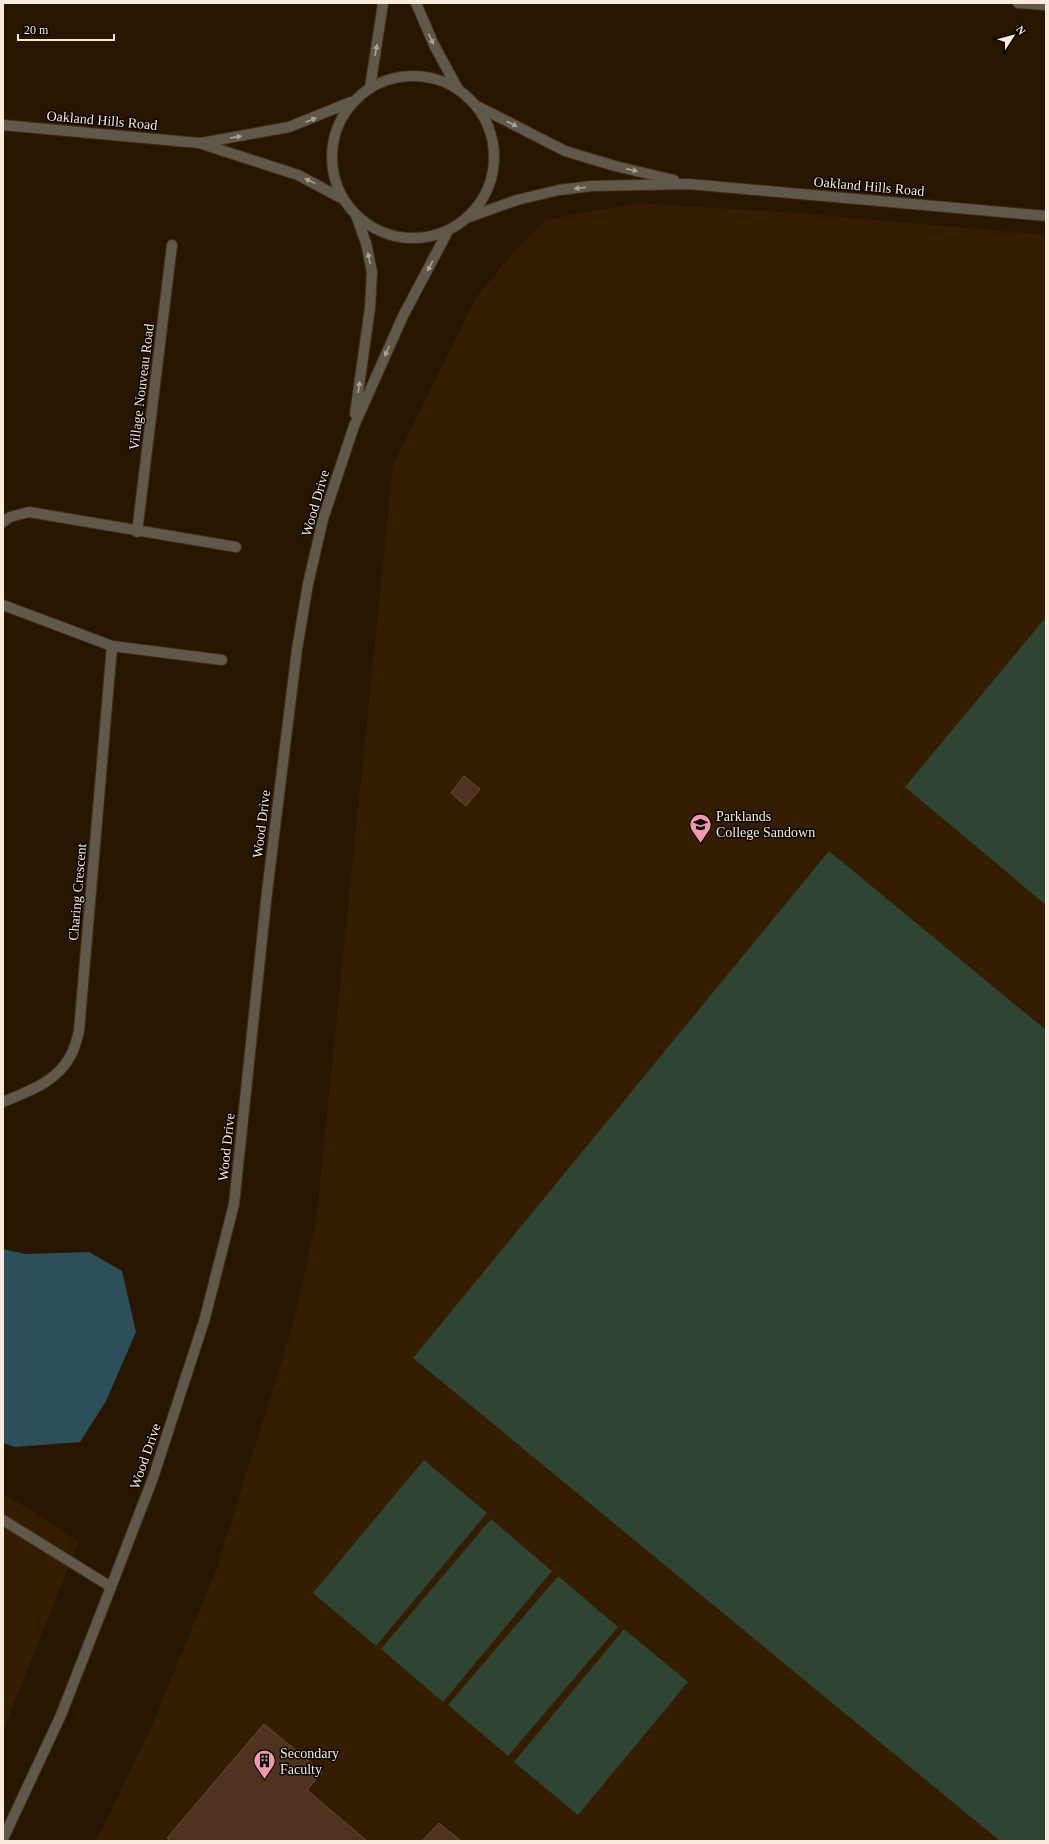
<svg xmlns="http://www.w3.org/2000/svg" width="1049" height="1844" viewBox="0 0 1049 1844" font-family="Georgia,serif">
<rect width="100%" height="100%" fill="#291600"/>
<g fill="#341d00">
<polygon points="637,203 796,213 1046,235 1046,1841 96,1841 150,1730 216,1570 293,1325 316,1222 393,465 477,296 510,257 545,220"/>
<polygon points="3,1495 11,1498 79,1541 3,1730"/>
</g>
<g fill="#2f4433">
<polygon points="1046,617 1046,905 905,787"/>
<polygon points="829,851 1046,1030 1046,1841 1000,1841 413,1358"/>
<polygon points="424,1460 487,1513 376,1646 313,1593"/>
<polygon points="491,1519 552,1571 443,1702 381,1649"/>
<polygon points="558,1576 618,1627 508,1756 448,1705"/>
<polygon points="624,1629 688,1682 578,1815 514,1762"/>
</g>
<polygon fill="#2c4f5a" points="3,1249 25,1254 89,1252 122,1271 136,1332 106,1401 80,1442 15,1447 3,1443"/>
<g fill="#4e3420" stroke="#664a36">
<polygon points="464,776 480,789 466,806 451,793"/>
<polygon points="264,1724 322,1772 307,1790 367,1841 167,1841 169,1839 167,1838"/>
<polygon points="439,1823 461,1841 422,1841"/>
</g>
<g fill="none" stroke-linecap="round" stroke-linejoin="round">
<defs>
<g id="minor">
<polyline points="416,3 434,45 458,89"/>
<polyline points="1018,3 1046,5"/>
<circle cx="413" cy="157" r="81"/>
<polyline points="370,88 383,3"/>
<polyline points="479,107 565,151 615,166 674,180"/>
<polyline points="3,125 199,143 298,175 343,199"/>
<polyline points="201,143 289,127 351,102"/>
<polyline points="469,217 517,200 559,190 592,186 689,184 1046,216"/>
<polyline points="355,414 370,308 372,272 366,243 356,215"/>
<polyline points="3,522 10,517 29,512 236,547"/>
<polyline points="137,532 172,245"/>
<polyline points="3,605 112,646 222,660"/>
<path d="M3,1102C29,1091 57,1082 71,1055C75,1047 77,1039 79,1031L112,646"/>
<polyline points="3,1520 111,1587"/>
<polyline points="3,1839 61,1715 111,1587 153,1478 205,1318 234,1204 267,892 297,649 308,584 323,519 354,426 403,316 448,231"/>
</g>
</defs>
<use href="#minor" stroke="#42301a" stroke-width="12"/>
<use href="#minor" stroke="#61584c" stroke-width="10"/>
</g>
<defs><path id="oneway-solid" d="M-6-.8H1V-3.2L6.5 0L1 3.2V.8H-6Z"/></defs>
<g fill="#aca294">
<use href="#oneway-solid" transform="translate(431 39) rotate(65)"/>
<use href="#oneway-solid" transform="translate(376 50) rotate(-80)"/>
<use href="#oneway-solid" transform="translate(311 120) rotate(-22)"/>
<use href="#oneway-solid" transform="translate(512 124) rotate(27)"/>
<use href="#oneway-solid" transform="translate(236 137) rotate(-9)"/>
<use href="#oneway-solid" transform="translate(632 170) rotate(13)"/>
<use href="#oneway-solid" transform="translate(310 181) rotate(-154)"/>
<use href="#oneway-solid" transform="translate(580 188) rotate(173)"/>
<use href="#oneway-solid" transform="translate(369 258) rotate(-102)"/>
<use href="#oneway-solid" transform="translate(430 266) rotate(118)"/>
<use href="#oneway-solid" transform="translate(387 351) rotate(114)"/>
<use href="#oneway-solid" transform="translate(359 387) rotate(-82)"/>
</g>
<defs>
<symbol id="school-pin" viewBox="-11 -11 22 30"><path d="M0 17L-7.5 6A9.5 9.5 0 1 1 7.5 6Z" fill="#f29aad" stroke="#0b0500"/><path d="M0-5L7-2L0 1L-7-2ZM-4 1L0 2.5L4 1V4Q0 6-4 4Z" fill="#111"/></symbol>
<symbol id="building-pin" viewBox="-11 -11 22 30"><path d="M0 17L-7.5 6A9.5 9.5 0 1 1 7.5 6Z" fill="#f29aad" stroke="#0b0500"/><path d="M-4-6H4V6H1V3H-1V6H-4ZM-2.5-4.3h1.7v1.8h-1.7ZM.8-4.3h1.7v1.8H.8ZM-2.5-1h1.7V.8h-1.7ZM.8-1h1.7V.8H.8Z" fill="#111"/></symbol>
</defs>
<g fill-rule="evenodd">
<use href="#school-pin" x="688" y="812" width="25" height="34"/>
<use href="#building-pin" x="252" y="1748" width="25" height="34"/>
</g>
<g text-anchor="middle" stroke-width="3" stroke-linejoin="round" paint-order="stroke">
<g font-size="14" fill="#f8ebdb" stroke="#0b0500">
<text transform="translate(102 120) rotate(5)" y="5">Oakland Hills Road</text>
<text transform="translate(869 186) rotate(5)" y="5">Oakland Hills Road</text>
<text transform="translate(141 387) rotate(-83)" y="5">Village Nouveau Road</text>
<text transform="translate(315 503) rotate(-74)" y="5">Wood Drive</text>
<text transform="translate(261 824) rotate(-83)" y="5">Wood Drive</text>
<text transform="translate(77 892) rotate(-85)" y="5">Charing Crescent</text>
<text transform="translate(226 1147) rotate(-84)" y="5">Wood Drive</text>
<text transform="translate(145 1456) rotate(-71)" y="5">Wood Drive</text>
</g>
<g font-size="14" fill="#f8ebdb" stroke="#0b0500" text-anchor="start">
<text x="716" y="821">Parklands<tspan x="716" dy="16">College Sandown</tspan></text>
<text x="280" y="1758">Secondary<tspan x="280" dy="16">Faculty</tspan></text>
</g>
</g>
<rect width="1049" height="1844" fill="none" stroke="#f8ebdb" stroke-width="8"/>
<g transform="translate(1013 36) rotate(54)" stroke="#0b0500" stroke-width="3" paint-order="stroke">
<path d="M0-3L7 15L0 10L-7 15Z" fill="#f8ebdb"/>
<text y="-6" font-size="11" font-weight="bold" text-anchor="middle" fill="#f8ebdb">N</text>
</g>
<path d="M18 34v6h96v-6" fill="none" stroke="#f8ebdb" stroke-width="2"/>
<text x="24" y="34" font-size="12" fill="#f8ebdb" stroke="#0b0500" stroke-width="3" paint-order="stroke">20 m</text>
</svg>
